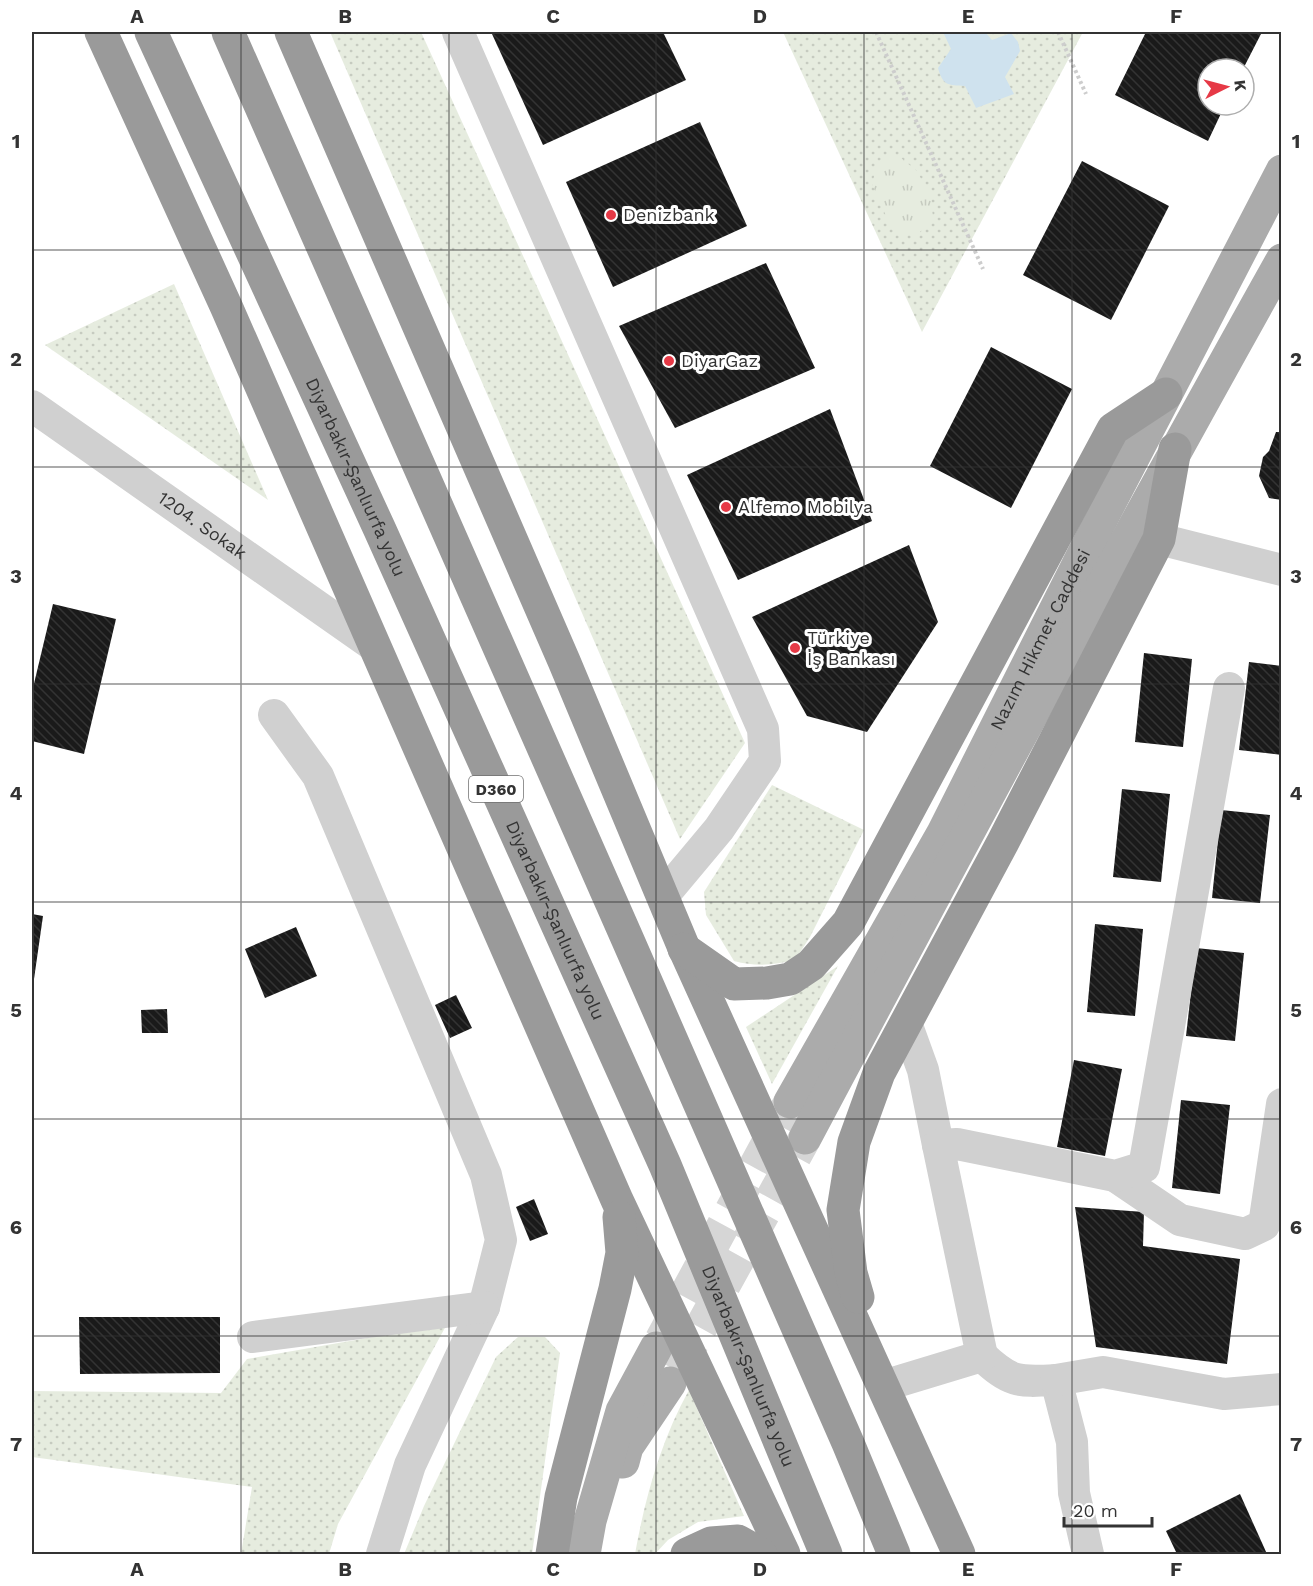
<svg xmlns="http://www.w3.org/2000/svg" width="1313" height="1586" viewBox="0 0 1313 1586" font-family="'Work Sans',sans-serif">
<defs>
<pattern id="grass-dots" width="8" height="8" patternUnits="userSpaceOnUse" patternTransform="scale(1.5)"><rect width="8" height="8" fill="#e6ecdf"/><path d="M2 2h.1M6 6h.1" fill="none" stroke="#c6cbc0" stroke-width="1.8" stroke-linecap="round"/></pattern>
<pattern id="park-tufts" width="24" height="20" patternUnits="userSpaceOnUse" patternTransform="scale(1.5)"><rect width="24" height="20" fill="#e6ecdf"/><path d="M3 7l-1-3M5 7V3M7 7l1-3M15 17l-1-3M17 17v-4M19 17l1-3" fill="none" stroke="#c6cbc0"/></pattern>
<pattern id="building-back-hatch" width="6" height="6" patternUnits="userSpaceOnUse" patternTransform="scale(1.5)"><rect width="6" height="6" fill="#1a1a1a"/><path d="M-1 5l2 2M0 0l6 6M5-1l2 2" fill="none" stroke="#333"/></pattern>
</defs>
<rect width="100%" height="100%" fill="#fff"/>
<g fill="url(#grass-dots)">
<polygon points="330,32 421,32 745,743 680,839"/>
<polygon points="783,32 1083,32 922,332"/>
<polygon points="174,284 268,500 45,345"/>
<path d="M772,785L864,830L810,937L795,960C774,965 756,967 734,961L706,915L704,892Z"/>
<polygon points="838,966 772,1084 746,1027"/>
<polygon points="447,1324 338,1524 329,1554 241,1554 252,1487 32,1457 32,1391 221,1393 247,1359"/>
<polygon points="518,1337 545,1337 560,1353 532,1554 404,1554 424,1506 496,1357"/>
<path d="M689,1390L744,1516L698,1522L668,1540L655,1554H635C645,1498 661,1440 689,1390Z"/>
</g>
<polygon fill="url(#park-tufts)" points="887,155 901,158 917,171 931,198 933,218 918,235 905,235 890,225 872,184 876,169"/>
<path fill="#cfe2ee" d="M943,32H985L992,40L1011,33L1018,42L1020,51L1005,77L1014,94L976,108L965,86C948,85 943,86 938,68L951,49Z"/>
<g fill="url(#building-back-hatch)">
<polygon points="500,32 663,32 686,80 543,145 492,34"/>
<polygon points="1146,32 1262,32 1243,69 1208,69 1208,105 1225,105 1208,141 1115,95"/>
<polygon points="700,122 747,226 613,287 566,182"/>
<polygon points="1082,161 1169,206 1111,320 1023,275"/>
<polygon points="766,263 815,368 675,428 619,326"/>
<polygon points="991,347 1072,389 1011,508 930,466"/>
<polygon points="830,409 872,521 738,580 687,475"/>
<polygon points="1276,432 1282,432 1282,500 1269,498 1259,476 1263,457 1269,451"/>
<polygon points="909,545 938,622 867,732 807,716 752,617"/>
<polygon points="53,604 116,619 84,754 32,741 32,692"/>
<polygon points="1144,653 1192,659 1183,747 1135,742"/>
<polygon points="1249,662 1282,666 1282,755 1239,750"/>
<polygon points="1122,789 1170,794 1161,882 1113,877"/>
<polygon points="1221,810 1270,815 1260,903 1212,898"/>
<polygon points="32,914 43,916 33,986 32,985"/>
<polygon points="1095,924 1143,929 1135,1016 1087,1012"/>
<polygon points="296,927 317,976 265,998 245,949"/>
<polygon points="1196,948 1244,953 1235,1041 1186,1036"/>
<polygon points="456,995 472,1028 450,1038 435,1005"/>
<polygon points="167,1009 168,1033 142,1033 141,1010"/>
<polygon points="1074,1060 1122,1069 1105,1156 1057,1147"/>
<polygon points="1181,1100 1230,1105 1220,1194 1172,1188"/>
<polygon points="534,1199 548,1234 530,1241 516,1207"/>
<polygon points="1075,1207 1144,1212 1143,1246 1240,1259 1227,1364 1096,1347"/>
<polygon points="79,1317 220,1317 220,1373 80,1374"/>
<polygon points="1240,1494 1267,1554 1177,1554 1166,1531"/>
</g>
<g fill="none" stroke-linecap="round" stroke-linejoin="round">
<g stroke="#d6d6d6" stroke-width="33" stroke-dasharray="33 16" stroke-linecap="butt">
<polyline points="661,1340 790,1102"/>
<polyline points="677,1371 805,1138"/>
</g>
<g stroke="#cdcdcd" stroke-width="4" stroke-dasharray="3 3" stroke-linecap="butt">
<polyline points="876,32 983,269"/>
<polyline points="1058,32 1086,94"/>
</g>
<g stroke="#d0d0d0" stroke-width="32">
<polyline points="458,32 763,729 765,761 719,829 663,896"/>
<path id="s1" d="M32,406L374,646"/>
<polyline points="1159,539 1282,570"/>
<polyline points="274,715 318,776 486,1175 501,1240 484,1307 410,1465 382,1554"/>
<polyline points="906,1023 923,1070 938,1145"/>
<polyline points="1115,1176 1180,1220 1245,1234 1264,1225 1282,1104"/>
<polyline points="253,1337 484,1307"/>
<path d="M982,1356C1011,1383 1018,1382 1056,1380L1072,1442L1074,1493L1088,1554"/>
<polyline points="1056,1380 1103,1372 1224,1394 1282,1389"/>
<polyline points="883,1386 982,1356 938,1145 957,1144 1115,1176 1144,1167 1229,688"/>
</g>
<g stroke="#ababab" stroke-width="33">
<path id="s2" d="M790,1102L943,833L1091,539L1282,171"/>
<path d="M805,1138C961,844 1119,551 1282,260"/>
<polyline points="623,1462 627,1447 670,1383"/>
<polyline points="584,1554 590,1521 622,1411 656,1348"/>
</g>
<g stroke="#9a9a9a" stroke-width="33">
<polyline points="101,32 226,306 617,1200 784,1554"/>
<path id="s3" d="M151,32L380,530L665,1165L826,1554"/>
<polyline points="228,32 627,938 848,1443 894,1554"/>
<polyline points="291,32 564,661 684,948 959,1554"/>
<polyline points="684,949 734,984 767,983 790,979 811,965 848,923 1113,429 1166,394"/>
<polyline points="858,1297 851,1273 843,1210 854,1142 879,1073 1003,842 1159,539 1175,449"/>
<polyline points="552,1554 561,1497 615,1289 622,1253 619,1217"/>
<polyline points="687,1554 711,1543 738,1541 761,1554"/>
</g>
</g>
<path fill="none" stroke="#333" stroke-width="1.5" stroke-opacity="0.55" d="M241,32V1554M449,32V1554M656,32V1554M864,32V1554M1072,32V1554M32,250H1282M32,467H1282M32,684H1282M32,902H1282M32,1119H1282M32,1336H1282"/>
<g fill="#e63946" stroke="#fff" stroke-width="2">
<circle cx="611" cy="215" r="6"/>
<circle cx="669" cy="361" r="6"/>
<circle cx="726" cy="507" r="6"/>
<circle cx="795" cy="648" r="6"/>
</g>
<g text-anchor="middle" stroke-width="6" stroke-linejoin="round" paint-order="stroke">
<rect fill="#fff" stroke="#707070" stroke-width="1.5" x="469" y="776" width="54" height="26" rx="4.5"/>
<g font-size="16" font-weight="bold" fill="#333">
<text x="496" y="795">D360</text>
</g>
<g font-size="18" fill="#333" stroke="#fff" text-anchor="start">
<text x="623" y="221">Denizbank</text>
<text x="681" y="367">DiyarGaz</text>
<text x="738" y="513">Alfemo Mobilya</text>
<text x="807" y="644">Türkiye<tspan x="807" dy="21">İş Bankası</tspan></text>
</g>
<g font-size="18" fill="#333" stroke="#fff">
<text dy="6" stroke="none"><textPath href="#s3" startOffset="490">Diyarbakır-Şanlıurfa yolu</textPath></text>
<text dy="6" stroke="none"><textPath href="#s1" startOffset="208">1204. Sokak</textPath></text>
<text dy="6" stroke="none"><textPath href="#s2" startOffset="526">Nazım Hikmet Caddesi</textPath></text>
<text dy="6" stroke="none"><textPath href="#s3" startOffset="976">Diyarbakır-Şanlıurfa yolu</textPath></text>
<text dy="6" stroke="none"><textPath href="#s3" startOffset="1462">Diyarbakır-Şanlıurfa yolu</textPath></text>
</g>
</g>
<rect width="1313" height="1586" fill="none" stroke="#ffffff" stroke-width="66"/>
<g transform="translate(1226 87) rotate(84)"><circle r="28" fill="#ffffff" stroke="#adadad" stroke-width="1.5"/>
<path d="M0-4.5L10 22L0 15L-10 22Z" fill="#e63946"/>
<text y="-9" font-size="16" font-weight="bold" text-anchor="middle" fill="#333333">K</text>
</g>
<path d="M1064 1517v9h88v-9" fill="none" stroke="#333333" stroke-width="3"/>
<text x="1073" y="1517" font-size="18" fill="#333333" stroke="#ffffff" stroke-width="4.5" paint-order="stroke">20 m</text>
<rect x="33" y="33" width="1247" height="1520" fill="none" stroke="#333" stroke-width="2"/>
<g font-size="20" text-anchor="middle" font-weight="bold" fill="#333">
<text x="137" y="23">A</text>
<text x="345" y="23">B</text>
<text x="553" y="23">C</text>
<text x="760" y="23">D</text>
<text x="968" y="23">E</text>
<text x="1176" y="23">F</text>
<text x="16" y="148">1</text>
<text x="1296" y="148">1</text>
<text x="16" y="366">2</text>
<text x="1296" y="366">2</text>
<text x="16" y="583">3</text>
<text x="1296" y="583">3</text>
<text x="16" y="800">4</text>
<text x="1296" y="800">4</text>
<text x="16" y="1017">5</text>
<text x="1296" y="1017">5</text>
<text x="16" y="1234">6</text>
<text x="1296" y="1234">6</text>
<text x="16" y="1451">7</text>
<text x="1296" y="1451">7</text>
<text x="137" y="1576">A</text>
<text x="345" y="1576">B</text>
<text x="553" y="1576">C</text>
<text x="760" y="1576">D</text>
<text x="968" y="1576">E</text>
<text x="1176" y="1576">F</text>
</g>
</svg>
